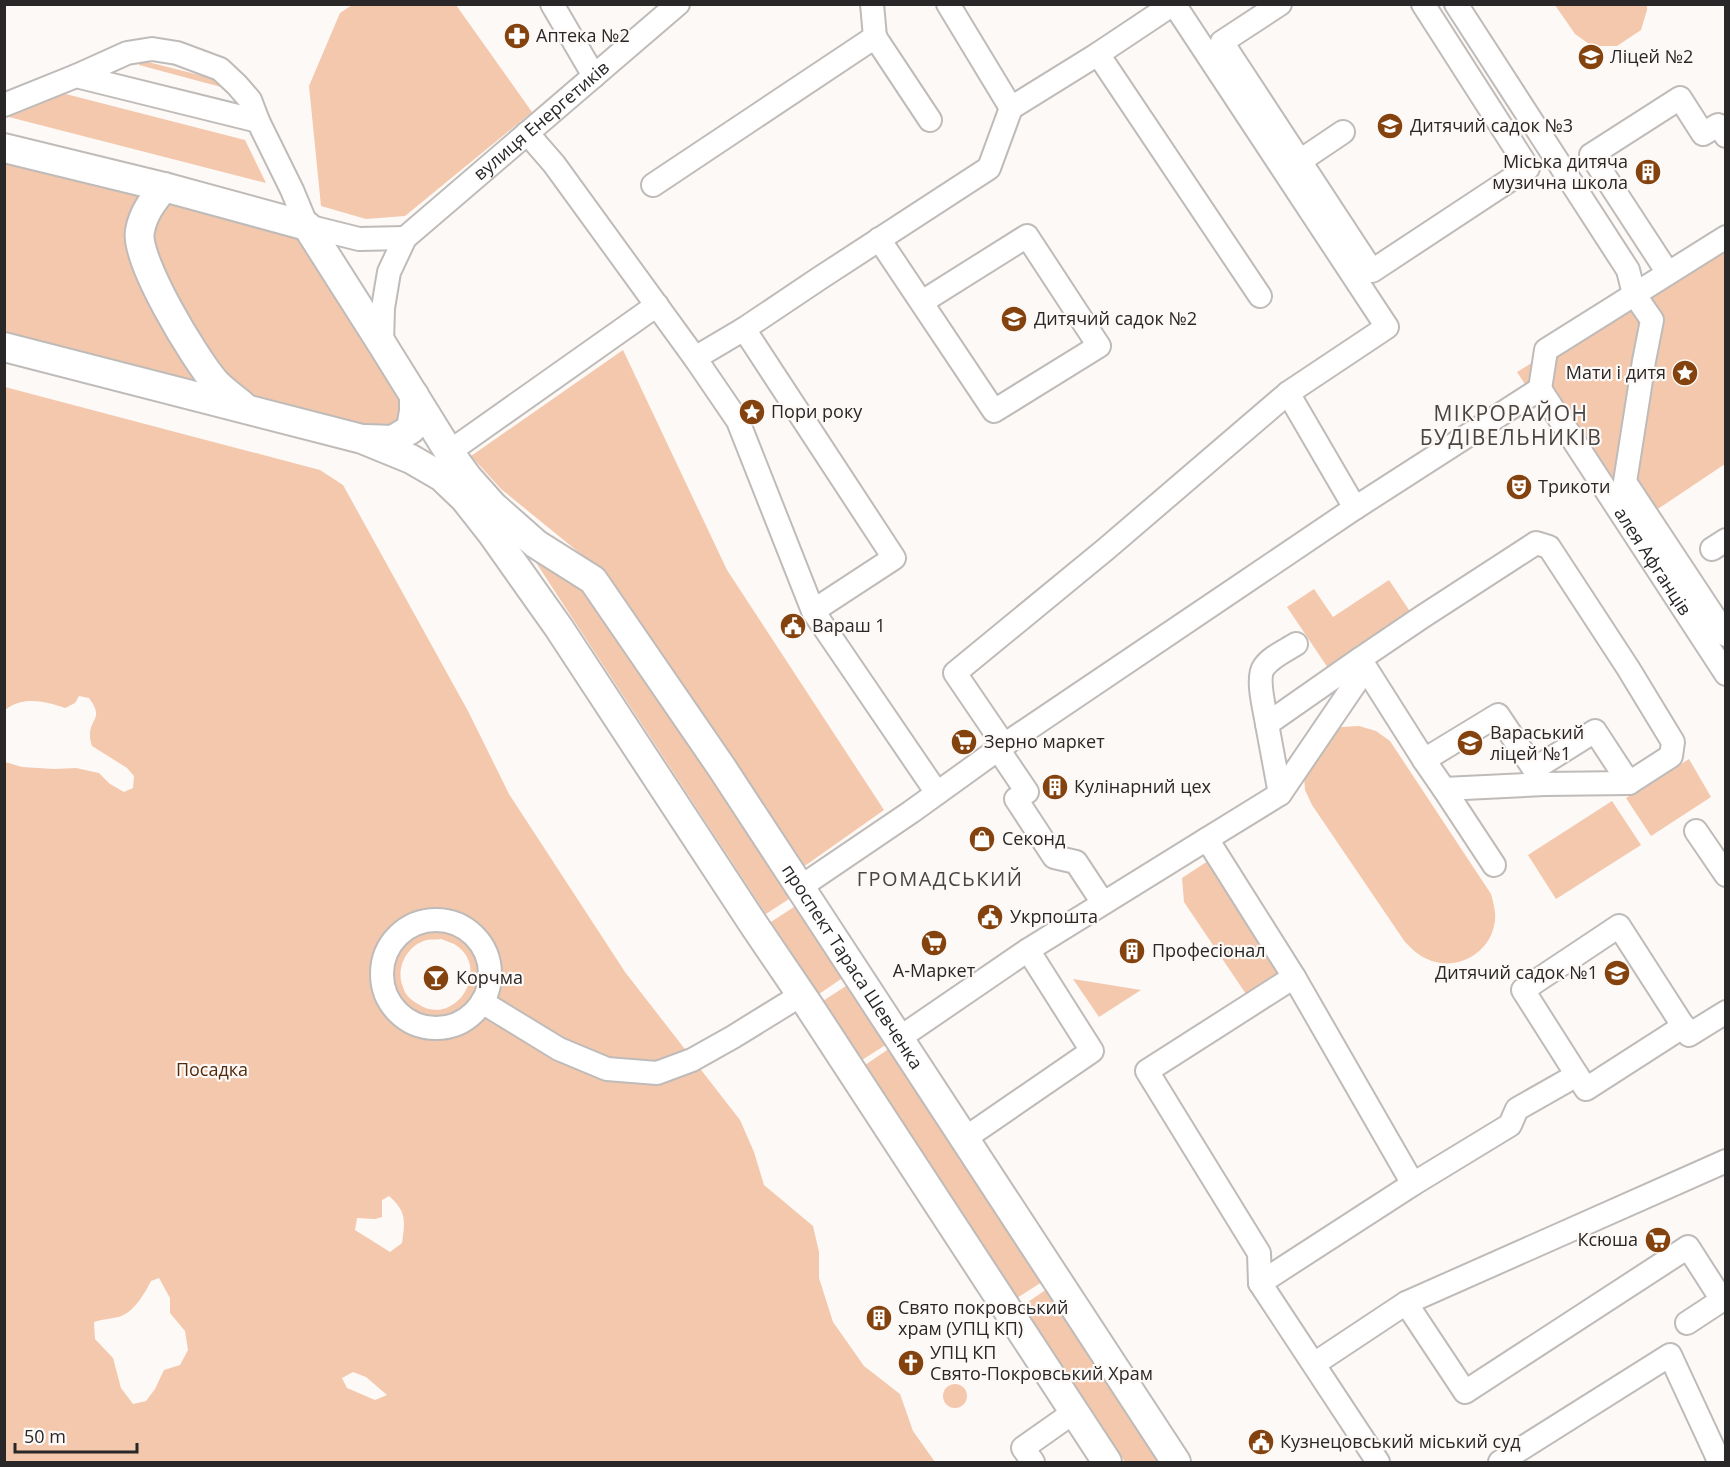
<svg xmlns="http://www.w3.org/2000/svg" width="1730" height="1467" viewBox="0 0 1730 1467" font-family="'Open Sans',sans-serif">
<rect width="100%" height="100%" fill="#fdf9f7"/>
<g fill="#f3c8ad" fill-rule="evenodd">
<polygon points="352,5 456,5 532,112 405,216 366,219 321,206 309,86 340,13"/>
<polygon points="1555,5 1647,5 1647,10 1641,30 1617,46 1592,46 1575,34"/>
<polygon points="140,60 223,81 221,87 139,65"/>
<polygon points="54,91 245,140 266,183 5,116"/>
<polygon points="4,148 307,226 414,395 393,440 5,347"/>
<polygon points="1725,250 1725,464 1622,533 1517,372 1679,271"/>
<polygon points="623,350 727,570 884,810 799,870 598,568 501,489 471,456"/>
<path d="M5,387L320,470L343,485L468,711L509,794L625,972L740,1120L754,1152L764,1185L813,1226L819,1252V1278L833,1322L864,1366L900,1394L913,1431L935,1462H5V762L22,767L54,769L76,768L99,773L110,784L124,792L133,788L134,776L127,768L92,746C91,743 90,740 90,736C89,718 105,720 89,698L79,696L75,703L65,708C44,701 23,696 5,710ZM441,939C445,941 450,942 454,944C493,967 456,1029 418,1004C411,1000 405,995 403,987C395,968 407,945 427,940C431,939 437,940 441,939ZM389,1196C407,1212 405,1221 402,1243L390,1252L355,1230L357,1218L375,1219L382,1217V1200ZM159,1278L170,1298V1313L185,1331L188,1350L180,1365L164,1370L155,1389L146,1401L133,1404L121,1388L113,1358L95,1339L94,1322C102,1319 110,1319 118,1317C133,1314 145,1293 151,1281ZM353,1372L366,1377L387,1395L375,1400L347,1388L342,1378Z"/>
<polygon points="531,555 584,583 792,897 766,914"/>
<polygon points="1389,580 1411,613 1328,668 1287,607 1314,589 1333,617"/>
<path d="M1359,726L1376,731L1390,741L1491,894C1494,905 1497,915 1494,926C1488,955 1454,972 1427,959C1418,955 1412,949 1405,942L1312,805L1305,790L1304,775L1326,735L1342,727Z"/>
<polygon points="1689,759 1711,797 1651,836 1626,798"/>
<polygon points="1612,801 1641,845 1556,899 1528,855"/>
<polygon points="1208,861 1284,975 1248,997 1184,902 1182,878"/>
<polygon points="797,905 844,977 819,994 771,922"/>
<polygon points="1073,979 1141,990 1099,1017"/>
<polygon points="849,984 887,1044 862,1060 823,1001"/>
<polygon points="890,1048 1042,1282 1017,1298 865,1065"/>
<polygon points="1047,1289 1159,1462 1125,1462 1022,1306"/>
<circle cx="955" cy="1396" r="12"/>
</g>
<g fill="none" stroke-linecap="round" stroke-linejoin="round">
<defs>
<g id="minor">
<polyline points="552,4 594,76"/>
<polyline points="948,4 1011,108 1098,54"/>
<polyline points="1173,4 1098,54 1260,296"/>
<polyline points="1280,4 1222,42 1372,271 1528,168 1423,4"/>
<polyline points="1456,4 1628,270 1634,294 1652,320 1644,361 1625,482 1726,635"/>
<polyline points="875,37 930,120"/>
<polyline points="76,76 127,53 152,49 177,53 220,69 237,85 250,100 258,121"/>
<polyline points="4,105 76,76 258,121 292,190 307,226 359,239 405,238"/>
<polyline points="527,133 554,164 695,358 738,421 813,611 937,793"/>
<polyline points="1288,169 1343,132"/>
<polyline points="653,185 875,37 872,4"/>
<polyline points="879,239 994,411 1099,346 1027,236 922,302"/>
<polyline points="1668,273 1591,155 1680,98 1703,134 1718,125 1726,136"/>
<polyline points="744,329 894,558 813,611"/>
<path id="s1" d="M382,344L383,308L389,272L405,238L678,4"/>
<polyline points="695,358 744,329 820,278 989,168 1011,108"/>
<path id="s2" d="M1540,389L1726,674"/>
<polyline points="1288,393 1355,508"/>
<polyline points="449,452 657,305"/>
<polygon points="1536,543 1549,547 1628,668 1673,742 1671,756 1629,783 1595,731 1534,769 1498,715 1424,760 1360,659 1422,617"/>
<polyline points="1712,549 1726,540"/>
<path d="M1267,724C1265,711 1256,678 1264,667C1271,657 1285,651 1296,644"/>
<polyline points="1004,745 955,673 1106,549 1288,393 1387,327 1174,4"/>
<polyline points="998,749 1027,792 1016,799 1054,857 1076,862 1103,903"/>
<polyline points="1424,760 1444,789 1544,784 1629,783"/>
<polyline points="1444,789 1494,865"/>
<polyline points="1280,794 1267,724 1360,659"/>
<polyline points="1696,831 1726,875"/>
<polyline points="1207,839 1280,794 1365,669"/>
<polyline points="799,888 911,812 1004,745 1244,583 1355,508 1540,389 1546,350 1726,237"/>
<circle cx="436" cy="974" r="54"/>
<polyline points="482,1002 559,1049 607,1069 657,1073 692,1060 733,1037 801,995"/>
<polyline points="898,1039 1028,950 1207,839 1294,977 1147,1071 1259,1253 1260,1283 1378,1462"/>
<polyline points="1577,1075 1586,1089 1684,1026"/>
<polyline points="964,1139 1092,1051 1028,950"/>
<polyline points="1413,1184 1510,1125 1517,1109 1577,1075 1523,990 1619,926 1689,1035 1726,1012"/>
<polyline points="1260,1283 1413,1184 1294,977"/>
<polyline points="1406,1303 1465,1392 1688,1247 1722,1300 1687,1323"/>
<polyline points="1314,1364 1406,1303 1726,1161"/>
<polyline points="1033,1462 1023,1448 1074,1412"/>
<polyline points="1500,1462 1670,1355 1715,1452 1719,1462"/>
</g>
<g id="major">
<path id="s3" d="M4,148L164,187L307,226L382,344L449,452L468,478L493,506L536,544L593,580L722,768L1176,1462"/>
<path d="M164,187C153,201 143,213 140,231C134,259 195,359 215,382C223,391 234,398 243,406"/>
<polyline points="4,347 362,439 411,459 442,477 465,499 491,532 559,628 754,925 809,1006 1107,1462"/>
<polyline points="366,439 393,440 411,429 414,411 414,395"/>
</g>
</defs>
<use href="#minor" stroke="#bfbbb9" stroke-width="26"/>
<use href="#major" stroke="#bfbbb9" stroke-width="32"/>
<use href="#minor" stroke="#fff" stroke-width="22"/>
<use href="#major" stroke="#fff" stroke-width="28"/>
</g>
<defs>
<symbol id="pharmacy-disc" viewBox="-11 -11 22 22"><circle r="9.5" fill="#84430e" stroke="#fdf9f7"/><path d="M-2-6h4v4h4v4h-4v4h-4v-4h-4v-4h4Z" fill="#fff"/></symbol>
<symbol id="school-disc" viewBox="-11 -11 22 22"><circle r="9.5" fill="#84430e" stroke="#fdf9f7"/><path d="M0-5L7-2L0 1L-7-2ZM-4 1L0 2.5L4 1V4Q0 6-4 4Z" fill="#fff"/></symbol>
<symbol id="building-disc" viewBox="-11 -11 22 22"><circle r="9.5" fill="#84430e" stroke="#fdf9f7"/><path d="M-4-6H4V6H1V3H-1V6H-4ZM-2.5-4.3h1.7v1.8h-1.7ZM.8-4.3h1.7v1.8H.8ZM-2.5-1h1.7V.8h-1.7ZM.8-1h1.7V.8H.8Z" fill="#fff"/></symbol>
<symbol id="sight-disc" viewBox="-11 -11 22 22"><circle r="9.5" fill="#84430e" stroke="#fdf9f7"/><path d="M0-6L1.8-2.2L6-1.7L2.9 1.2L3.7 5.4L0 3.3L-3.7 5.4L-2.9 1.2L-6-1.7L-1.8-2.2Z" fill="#fff"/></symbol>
<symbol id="theatre-disc" viewBox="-11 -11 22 22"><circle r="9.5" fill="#84430e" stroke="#fdf9f7"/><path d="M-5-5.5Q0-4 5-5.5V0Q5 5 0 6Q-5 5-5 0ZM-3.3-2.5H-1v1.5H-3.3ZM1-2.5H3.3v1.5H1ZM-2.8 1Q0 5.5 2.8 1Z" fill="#fff"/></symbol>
<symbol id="civic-disc" viewBox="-11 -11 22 22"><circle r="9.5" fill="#84430e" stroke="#fdf9f7"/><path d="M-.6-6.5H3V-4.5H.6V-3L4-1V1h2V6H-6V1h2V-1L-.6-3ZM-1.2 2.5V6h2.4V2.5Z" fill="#fff"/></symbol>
<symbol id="supermarket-disc" viewBox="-11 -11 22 22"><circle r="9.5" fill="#84430e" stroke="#fdf9f7"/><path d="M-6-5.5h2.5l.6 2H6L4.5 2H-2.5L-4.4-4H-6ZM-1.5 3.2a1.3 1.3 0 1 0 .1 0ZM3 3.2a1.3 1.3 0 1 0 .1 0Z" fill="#fff"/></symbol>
<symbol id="shop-disc" viewBox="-11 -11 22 22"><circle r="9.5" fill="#84430e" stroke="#fdf9f7"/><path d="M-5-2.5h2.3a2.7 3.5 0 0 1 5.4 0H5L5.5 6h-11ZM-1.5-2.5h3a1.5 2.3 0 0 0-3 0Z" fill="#fff"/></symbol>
<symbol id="bar-disc" viewBox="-11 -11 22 22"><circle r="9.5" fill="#84430e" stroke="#fdf9f7"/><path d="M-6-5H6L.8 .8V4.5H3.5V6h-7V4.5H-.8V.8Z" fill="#fff"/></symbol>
<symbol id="church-disc" viewBox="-11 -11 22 22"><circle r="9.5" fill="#84430e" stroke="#fdf9f7"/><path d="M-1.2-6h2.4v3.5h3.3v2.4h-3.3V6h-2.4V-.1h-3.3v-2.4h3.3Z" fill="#fff"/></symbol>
</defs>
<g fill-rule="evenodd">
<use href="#pharmacy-disc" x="502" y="21" width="30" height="30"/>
<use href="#school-disc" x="1576" y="42" width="30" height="30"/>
<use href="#school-disc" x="1375" y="111" width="30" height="30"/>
<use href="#building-disc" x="1633" y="157" width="30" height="30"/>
<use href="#school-disc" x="999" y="304" width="30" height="30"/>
<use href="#sight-disc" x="1670" y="358" width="30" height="30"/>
<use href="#sight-disc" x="737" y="397" width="30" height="30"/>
<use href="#theatre-disc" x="1504" y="472" width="30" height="30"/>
<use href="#civic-disc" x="778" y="611" width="30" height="30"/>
<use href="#supermarket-disc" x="949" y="727" width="30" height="30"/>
<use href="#school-disc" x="1455" y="728" width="30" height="30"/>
<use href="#building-disc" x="1040" y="772" width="30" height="30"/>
<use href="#shop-disc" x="967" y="824" width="30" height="30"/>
<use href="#civic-disc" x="975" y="902" width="30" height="30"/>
<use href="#supermarket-disc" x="919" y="928" width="30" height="30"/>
<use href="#building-disc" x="1117" y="936" width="30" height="30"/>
<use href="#school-disc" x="1602" y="958" width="30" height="30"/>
<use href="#bar-disc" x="421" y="963" width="30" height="30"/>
<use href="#supermarket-disc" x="1643" y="1225" width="30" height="30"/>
<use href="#building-disc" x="864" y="1303" width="30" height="30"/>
<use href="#church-disc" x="896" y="1348" width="30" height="30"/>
<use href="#civic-disc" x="1246" y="1427" width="30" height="30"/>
</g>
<g text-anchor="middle" stroke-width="4.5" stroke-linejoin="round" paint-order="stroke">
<g font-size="18" fill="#292727" stroke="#fdf9f7" text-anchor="start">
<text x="536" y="42">Аптека №2</text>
<text x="1610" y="63">Ліцей №2</text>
<text x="1410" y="132">Дитячий садок №3</text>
<text x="1628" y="168" text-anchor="end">Міська дитяча<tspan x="1628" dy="21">музична школа</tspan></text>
<text x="1034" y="325">Дитячий садок №2</text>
<text x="1666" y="379" text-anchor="end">Мати і дитя</text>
<text x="771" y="418">Пори року</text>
<text x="1538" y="493">Трикоти</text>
<text x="812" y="632">Вараш 1</text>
<text x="1490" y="739">Вараський<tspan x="1490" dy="21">ліцей №1</tspan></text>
<text x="984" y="748">Зерно маркет</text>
<text x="1074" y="793">Кулінарний цех</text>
<text x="1002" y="845">Секонд</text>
<text x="1010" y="923">Укрпошта</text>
<text x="1152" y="957">Професіонал</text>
<text x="934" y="977" text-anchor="middle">А-Маркет</text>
<text x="1598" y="979" text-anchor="end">Дитячий садок №1</text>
<text x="456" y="984">Корчма</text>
<text x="1638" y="1246" text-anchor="end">Ксюша</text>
<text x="898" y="1314">Свято покровський<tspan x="898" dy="21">храм (УПЦ КП)</tspan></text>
<text x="930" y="1359">УПЦ КП<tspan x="930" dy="21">Свято-Покровський Храм</tspan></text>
<text x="1280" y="1448">Кузнецовський міський суд</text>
</g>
<g font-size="18" fill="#292727" stroke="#fdf9f7">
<text dy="6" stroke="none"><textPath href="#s1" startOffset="290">вулиця Енергетиків</textPath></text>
<text dy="6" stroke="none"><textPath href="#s2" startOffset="206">алея Афганців</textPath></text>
<text dy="6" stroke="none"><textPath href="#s3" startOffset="1240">проспект Тараса Шевченка</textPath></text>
</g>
<g font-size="18" fill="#542a0a" stroke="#fdf9f7">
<text x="212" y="1076">Посадка</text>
</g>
<g font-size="20" letter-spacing="1.5" fill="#484544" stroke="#fdf9f7">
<text x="940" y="886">ГРОМАДСЬКИЙ</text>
</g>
<g font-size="21" letter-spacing="1.5" fill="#484544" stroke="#fdf9f7">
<text x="1511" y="421">МІКРОРАЙОН<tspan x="1511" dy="24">БУДІВЕЛЬНИКІВ</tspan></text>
</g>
</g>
<rect width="1730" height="1467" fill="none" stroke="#292727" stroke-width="12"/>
<path d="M15 1443v9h122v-9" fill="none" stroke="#292727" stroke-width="3"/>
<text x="24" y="1443" font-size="18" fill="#292727" stroke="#fdf9f7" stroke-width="4.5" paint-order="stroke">50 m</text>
</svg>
